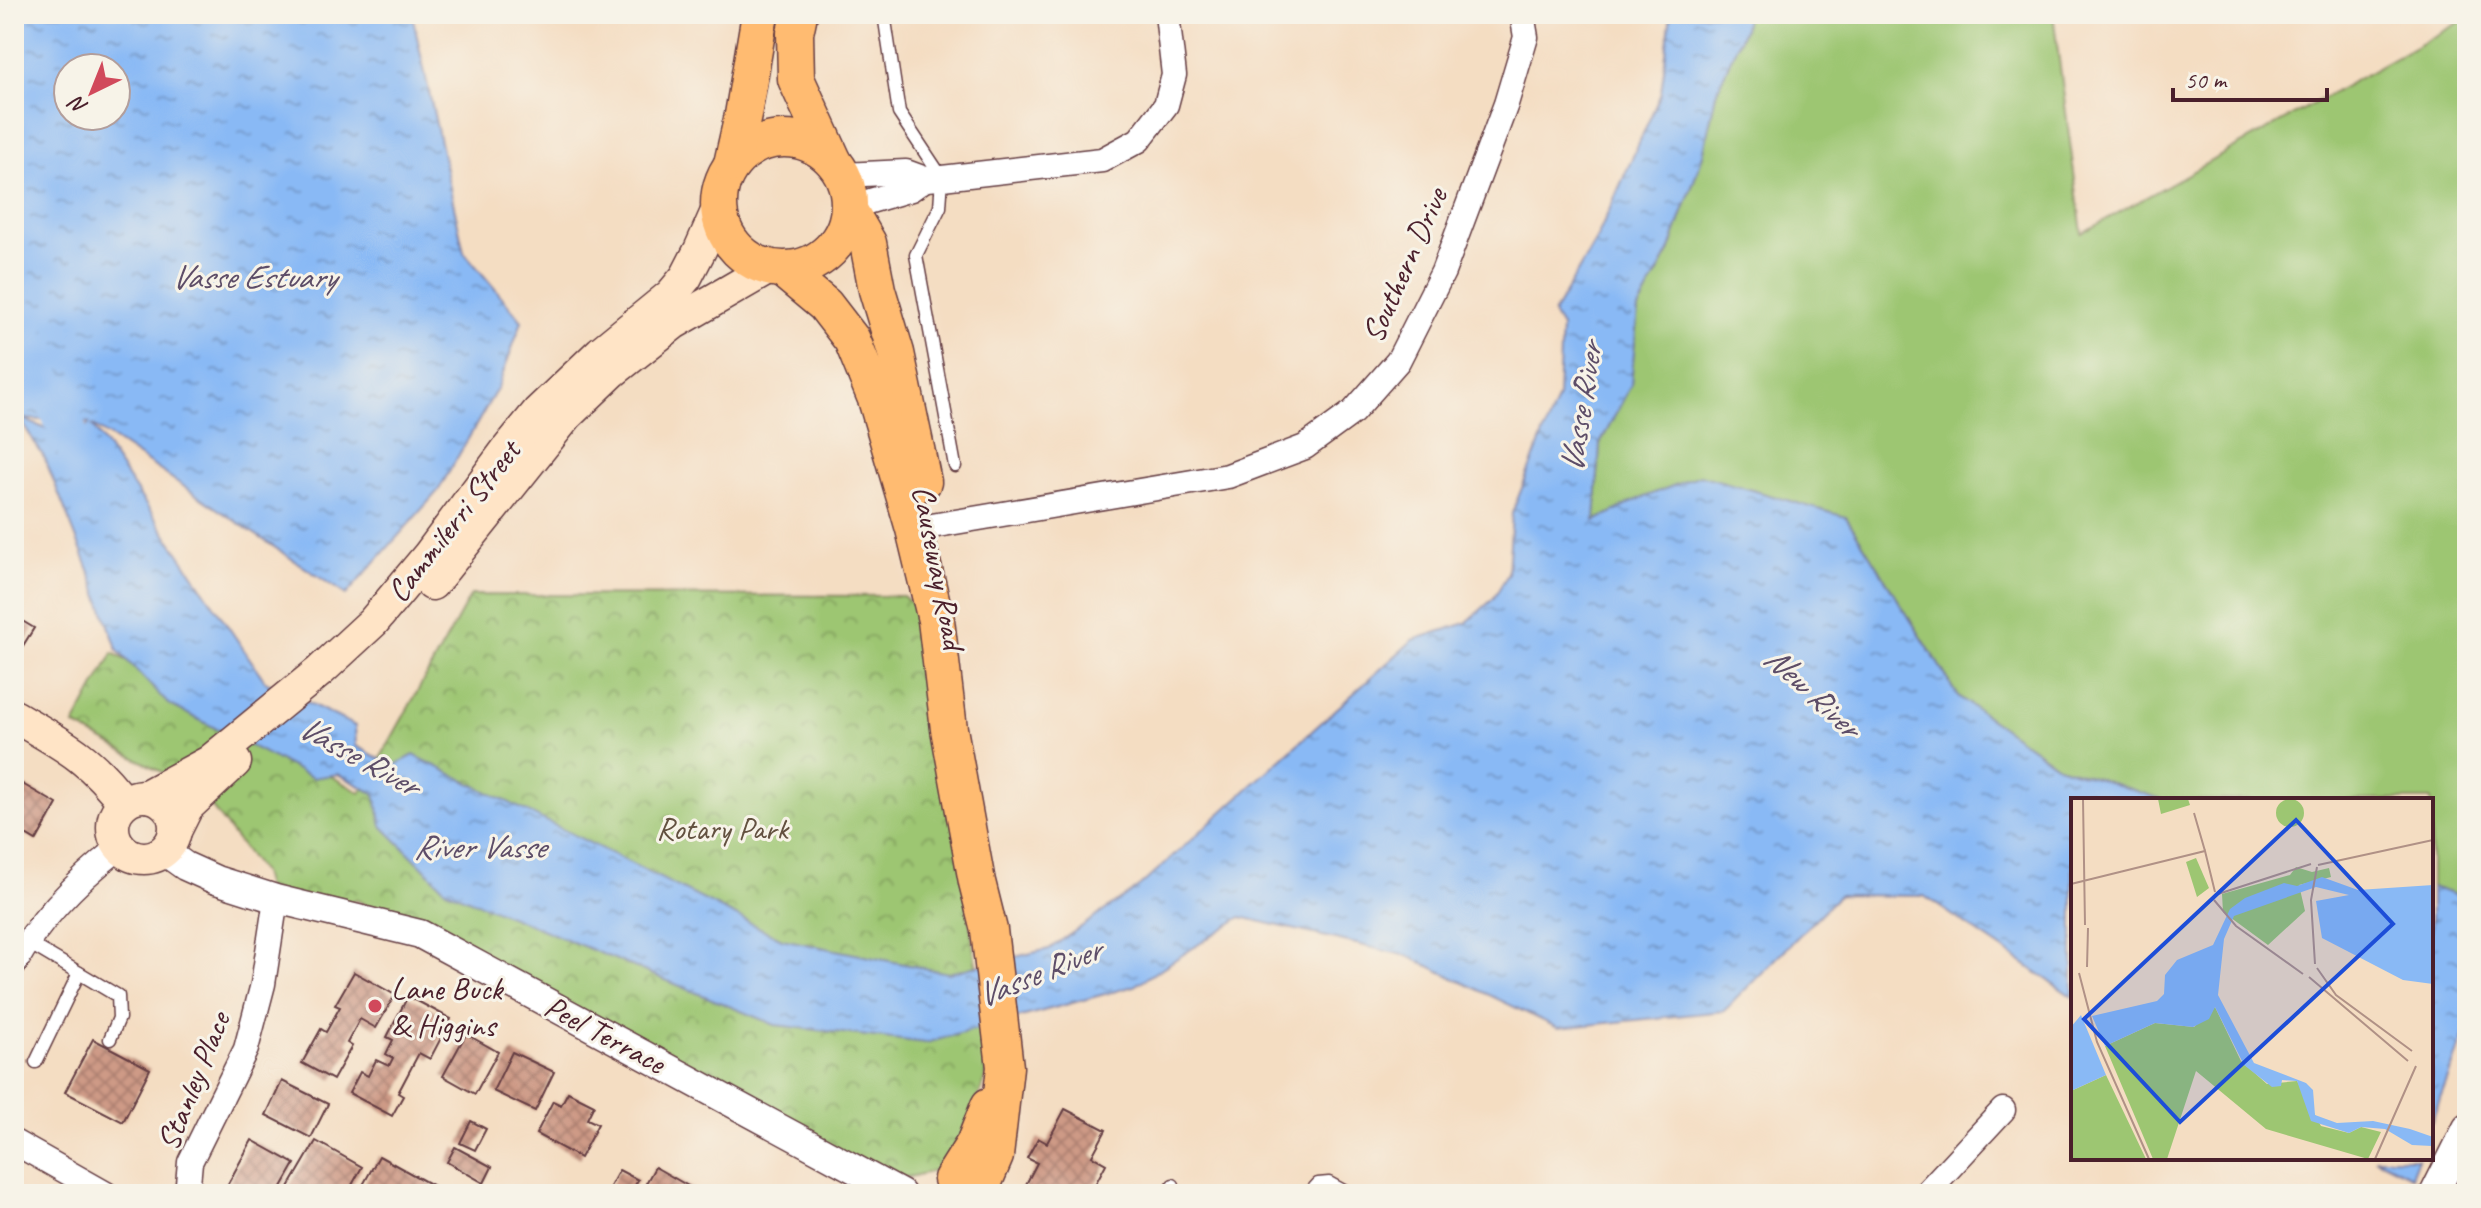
<svg xmlns="http://www.w3.org/2000/svg" width="2481" height="1208" viewBox="0 0 2481 1208" font-family="Caveat,sans-serif">
<defs>
<pattern id="park-crowns" width="20" height="18" patternUnits="userSpaceOnUse" patternTransform="scale(2)"><rect width="20" height="18" fill="#9dc672"/><path d="M2 6a3 3 0 1 1 6 0M12 15a3 3 0 1 1 6 0" fill="none" stroke="#82a05e"/></pattern>
<pattern id="water-ripples" width="26" height="14" patternUnits="userSpaceOnUse" patternTransform="scale(2)"><rect width="26" height="14" fill="#89b9f5"/><path d="M2 4q2-2 4 0t4 0M15 11q2-2 4 0t4 0" fill="none" stroke="#7296c7"/></pattern>
<pattern id="building-cross-hatch" width="8" height="8" patternUnits="userSpaceOnUse" patternTransform="scale(2)"><rect width="8" height="8" fill="#ce9a86"/><path d="M0 0l8 8M0 8l8-8" fill="none" stroke="#a97d6e"/></pattern>
</defs>
<rect width="100%" height="100%" fill="#f7f3e8"/>
<filter id="ink" filterUnits="userSpaceOnUse"><feTurbulence type="fractalNoise" baseFrequency=".0125" numOctaves="2"/><feDisplacementMap in="SourceGraphic" scale="16" xChannelSelector="R" yChannelSelector="G"/><feConvolveMatrix kernelMatrix="1 2 1 2 8 2 1 2 1" color-interpolation-filters="sRGB"/></filter>
<filter id="wash" filterUnits="userSpaceOnUse"><feTurbulence type="fractalNoise" baseFrequency=".006" numOctaves="4" result="noise"/><feDisplacementMap in="SourceGraphic" scale="32" xChannelSelector="R" yChannelSelector="G"/><feGaussianBlur stdDeviation="1.8" result="paint"/><feColorMatrix in="noise" values="0 0 0 0 0 0 0 0 0 0 0 0 0 0 0 0 0 1.4 0 .05"/><feComposite in="paint" operator="in"/></filter>
<g filter="url(#wash)">
<rect width="100%" height="100%" fill="#f4ddc2"/>
<polygon fill="#9dc672" stroke="#74724e" stroke-width="2" points="1746,14 2053,14 2082,233 2467,18 2467,899 2431,887 2431,800 2164,800 2058,766 1959,697 1846,517 1595,521 1600,444 1630,385 1638,309 1669,252 1703,155 1716,93 1744,29"/>
<polygon fill="url(#park-crowns)" stroke="#74724e" stroke-width="2" points="471,595 903,596 927,617 990,1065 964,1136 941,1169 894,1181 357,900 275,919 262,873 201,793 74,725 113,653 361,793"/>
<g fill="url(#water-ripples)" stroke="#6a6c90" stroke-width="2" fill-rule="evenodd">
<path d="M14,14H412L464,252L522,321L498,387L438,491L346,595L92,425L265,681L355,726L356,746L393,766L414,755L782,939L948,973L1049,949L1140,886L1413,640L1466,623L1493,599L1508,574L1512,513L1558,397L1561,327L1553,314L1596,240L1661,93L1671,14H1746L1744,29L1716,93L1703,155L1669,252L1638,309L1631,385L1600,444L1595,521L1637,500L1700,475L1846,517L1959,697L2058,766L2164,800H2073V997L1924,896L1839,895L1724,1011L1558,1028L1408,956L1241,917L1134,986L926,1043L775,1025L446,890L382,826L375,794L338,774L313,778L168,704L118,651L93,580L45,459L20,419L14,415ZM68,68H116V116H68ZM23,419L89,423V424L74,441Z"/>
<polygon points="2431,887 2467,899 2467,1027 2431,1123"/>
<polygon points="2375,1158 2418,1158 2411,1176"/>
</g>
<g fill="none" stroke-linecap="round" stroke-linejoin="round">
<polyline stroke="#89b9f5" stroke-width="38" points="14,312 94,489"/>
</g>
<g id="blocks">
<g fill="url(#building-cross-hatch)">
<polygon points="14,616 34,628 14,660"/>
<polygon points="19,782 57,804 36,841 14,828 14,792"/>
<polygon points="354,972 395,995 376,1028 360,1019 347,1043 352,1046 333,1080 302,1063 321,1029 326,1032 340,1007 335,1005"/>
<polygon points="408,996 451,1019 430,1059 419,1053 398,1093 403,1096 392,1116 349,1093 360,1072 368,1076 376,1060 389,1066 393,1058 386,1054 393,1040 387,1037"/>
<polygon points="466,1034 498,1052 475,1094 443,1076"/>
<polygon points="93,1039 150,1069 123,1122 65,1092"/>
<polygon points="512,1052 554,1072 535,1111 493,1091"/>
<polygon points="282,1081 328,1104 311,1138 266,1115"/>
<polygon points="568,1092 594,1105 587,1119 598,1124 580,1158 536,1134 553,1101 561,1105"/>
<polygon points="1065,1109 1106,1130 1092,1156 1106,1164 1090,1194 1072,1191 1071,1194 1021,1194 1037,1163 1027,1158 1038,1138 1047,1143"/>
<polygon points="471,1121 486,1129 475,1150 460,1143"/>
<polygon points="252,1140 295,1164 278,1194 230,1194 224,1191"/>
<polygon points="316,1141 362,1167 347,1194 285,1194"/>
<polygon points="455,1147 492,1167 484,1183 447,1162"/>
<polygon points="379,1156 448,1194 358,1194"/>
<polygon points="655,1167 702,1194 640,1194"/>
<polygon points="619,1170 638,1180 630,1194 606,1194"/>
</g>
</g>
</g>
<g filter="url(#ink)">
<use href="#blocks" fill-opacity="0" stroke="#643c42" stroke-width="2"/>
<g fill="none" stroke-linecap="round" stroke-linejoin="round">
<defs>
<g id="service">
<polyline points="884,14 899,113 942,178 940,207 916,255 955,466"/>
<polyline points="27,942 118,996 119,1018 110,1039"/>
<polyline points="36,1062 79,973"/>
<polyline points="1169,1194 1173,1185"/>
<polyline points="1309,1194 1318,1184 1329,1183 1349,1194"/>
</g>
<g id="minor">
<polyline points="843,175 906,172 925,179 942,178 1102,160 1139,140 1166,105 1174,75 1167,14"/>
<polyline points="850,207 911,189 925,179"/>
<polyline points="914,529 1228,476 1305,447 1353,412 1398,361 1443,272 1506,104 1526,37 1522,14"/>
<path d="M14,965C39,919 78,880 120,847"/>
<polyline points="14,1142 106,1194"/>
<polyline points="187,1194 190,1162 246,1049 263,984 276,899"/>
<polyline points="1925,1194 2003,1110"/>
</g>
<g id="tertiary">
<polyline points="164,851 185,866 216,880 276,899 420,934 901,1194"/>
<polyline points="2434,1194 2467,1128"/>
</g>
<g id="secondary">
<polyline points="432,584 567,415 612,372 674,323 769,268"/>
<path d="M14,716C62,744 90,757 124,803"/>
<circle cx="144" cy="827" r="31"/>
<polyline points="146,796 209,762 320,671 373,622 429,555 507,450 538,412 601,352 671,295 686,277 700,250 719,207"/>
<polyline points="175,831 187,807 235,762"/>
</g>
<g id="primary">
<polyline points="799,14 795,33 796,79 833,160"/>
<circle cx="784" cy="204" r="65"/>
<polyline points="732,164 743,115 760,14"/>
<polyline points="850,212 868,243 877,290 896,353 923,482"/>
<polyline points="783,270 825,305 852,340 876,399 914,529 936,620 949,729 977,882 989,930 1005,1067 995,1156 980,1191"/>
<polyline points="952,1179 974,1144 989,1106"/>
</g>
</defs>
<use href="#service" stroke="#643c42" stroke-width="15"/>
<use href="#minor" stroke="#643c42" stroke-width="27"/>
<use href="#tertiary" stroke="#643c42" stroke-width="31"/>
<use href="#secondary" stroke="#643c42" stroke-width="35"/>
<use href="#primary" stroke="#643c42" stroke-width="39"/>
<use href="#service" stroke="#fff" stroke-width="12"/>
<use href="#minor" stroke="#fff" stroke-width="24"/>
<use href="#tertiary" stroke="#fff" stroke-width="28"/>
<use href="#secondary" stroke="#ffe4c6" stroke-width="32"/>
<use href="#primary" stroke="#ffbb71" stroke-width="36"/>
</g>
</g>
<circle fill="#d1495b" stroke="#f7f3e8" stroke-width="3" cx="375" cy="1006" r="8"/>
<g text-anchor="middle" stroke-width="6" stroke-linejoin="round" paint-order="stroke">
<g font-size="32" fill="#4a1f2b" stroke="#f7f3e8">
<text transform="translate(1404 265) rotate(-66)" y="11">Southern Drive</text>
<text transform="translate(453 521) rotate(-52)" y="11">Cammilerri Street</text>
<text transform="translate(939 567) rotate(79)" y="11">Causeway Road</text>
<text transform="translate(605 1034) rotate(28)" y="11">Peel Terrace</text>
<text transform="translate(193 1081) rotate(-68)" y="11">Stanley Place</text>
</g>
<g font-size="32" fill="#635140" stroke="#f7f3e8">
<text x="722" y="839">Rotary Park</text>
</g>
<g font-size="32" fill="#4a1f2b" stroke="#f7f3e8" text-anchor="start">
<text x="391" y="999">Lane Buck<tspan x="391" dy="37">&amp; Higgins</tspan></text>
</g>
<g font-size="34" font-style="italic" fill="#5d4d68" stroke="#f7f3e8">
<text x="253" y="288">Vasse Estuary</text>
<text transform="translate(1580 408) rotate(-81)" y="12">Vasse River</text>
<text transform="translate(1813 691) rotate(43)" y="12">New River</text>
<text transform="translate(359 755) rotate(29)" y="12">Vasse River</text>
<text x="479" y="858">River Vasse</text>
<text transform="translate(1038 972) rotate(-22)" y="12">Vasse River</text>
</g>
</g>
<g transform="translate(2071 798)">
<rect width="362" height="362" fill="#f4ddc2"/>
<path d="M144,209L170,263L196,286L226,283L250,328L278,335L290,329L310,334L297,361L195,331L125,273L96,361H82L34,248L84,225L123,229ZM35,277L75,361H0V293Z" fill="#9dc672"/>
<path d="M205 15a14 14 0 1 1 28 0a14 14 0 1 1-28 0ZM87,1H117L119,7L90,16ZM125,60L138,90L126,99L115,64ZM225,69L241,74L258,70L260,79L228,87L234,113L197,147L152,114L151,96L219,77Z" fill="#9dc672"/>
<path d="M251,79L287,92L362,87V186L332,182L251,140L245,103L278,97L245,89L163,118L153,141L147,197L183,265L235,285L242,292L244,317L266,325L302,323L339,331L362,339L361,348L341,347L314,331L290,329L278,335L240,323L226,283L211,282L210,288L201,289L173,267L144,209L138,221L122,229L84,225L34,248L21,218L86,203L93,196L94,177L106,162L142,147L159,111L174,100L213,85L226,88ZM10,217L35,277L0,293V229Z" fill="#89b9f5"/>
<path fill="none" stroke="#b09186" stroke-width="2" d="M12,1L14,127M123,15L134,53M247,67L362,42M0,86L134,53L144,94M147,96L240,66M143,102L165,128L232,176M244,166L240,102L246,69M16,169L17,130M246,170L265,197L341,253M8,175L26,244L78,361M238,179L337,263M304,361L345,268"/>
<path fill="#1d4ed8" fill-opacity="0.15" stroke="#1d4ed8" stroke-width="4" d="M225,22L322,126L109,324L13,221Z"/>
<rect width="362" height="362" fill="none" stroke="#4a1f2b" stroke-width="4"/>
</g>
<rect width="2481" height="1208" fill="none" stroke="#f7f3e8" stroke-width="48"/>
<g transform="translate(92 92) rotate(223)"><circle r="38" fill="#f7f3e8" stroke="#b29e9c" stroke-width="2"/>
<path d="M0-6L14 30L0 20L-14 30Z" fill="#d1495b"/>
<text y="-12" font-size="22" font-weight="bold" text-anchor="middle" fill="#4a1f2b">N</text>
</g>
<path d="M2173 88v12h154v-12" fill="none" stroke="#4a1f2b" stroke-width="4"/>
<text x="2185" y="88" font-size="24" fill="#4a1f2b" stroke="#f7f3e8" stroke-width="6" paint-order="stroke">50 m</text>
</svg>
